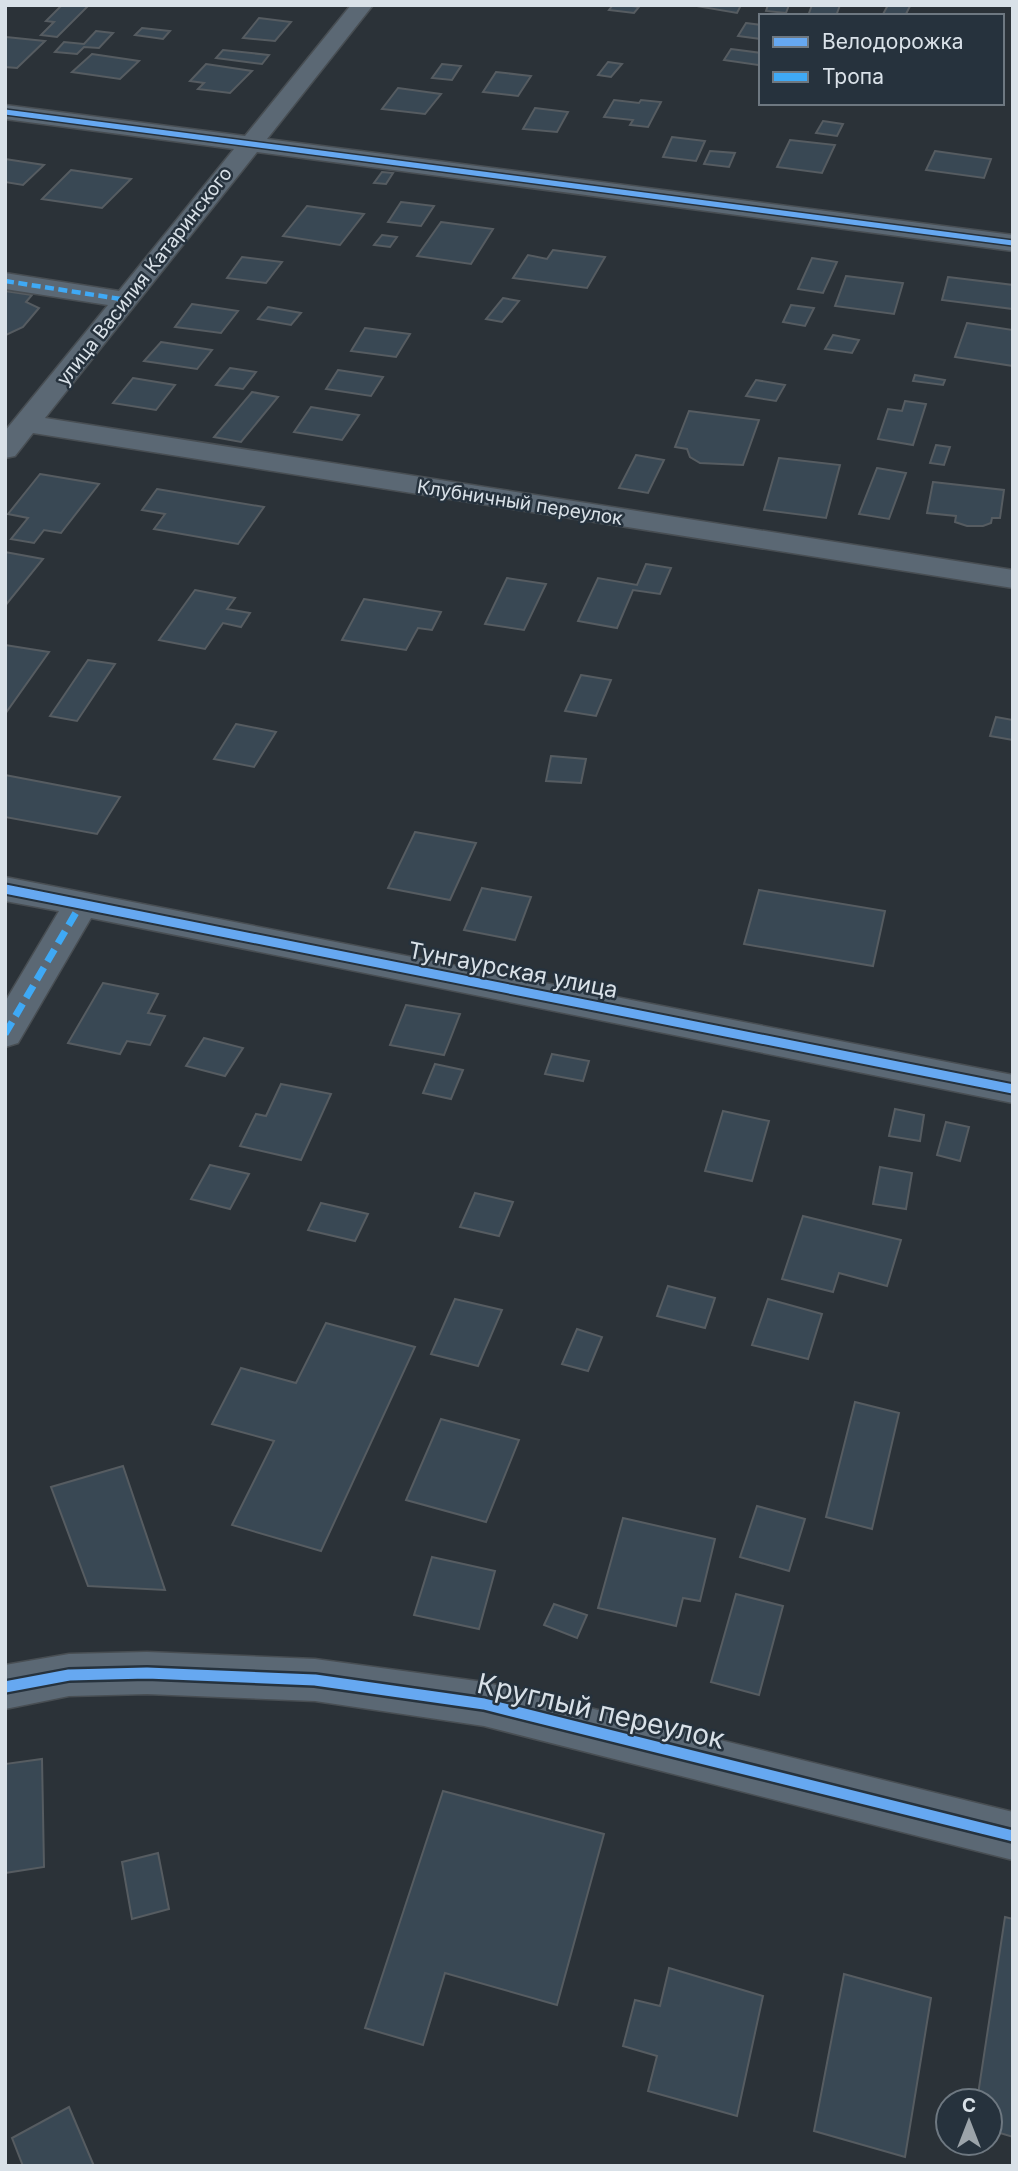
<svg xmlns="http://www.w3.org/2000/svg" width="1018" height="2171" viewBox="0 0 1018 2171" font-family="Inter,sans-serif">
<rect width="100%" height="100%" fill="#2b3238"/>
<g fill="#394854" stroke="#565c61" stroke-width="2">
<polygon points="62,5 89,5 57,37 41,35 54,22 46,21"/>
<polygon points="613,5 624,5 639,7 634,13 609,10"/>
<polygon points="691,5 741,5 737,13"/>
<polygon points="768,5 789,5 786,13 766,11"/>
<polygon points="812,5 840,5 836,16 808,16"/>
<polygon points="888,5 901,5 910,6 905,16 882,16"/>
<polygon points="259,18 291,22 275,41 243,38"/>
<polygon points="746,23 761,25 761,39 738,36"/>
<polygon points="142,28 170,31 163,39 135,35"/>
<polygon points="96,31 113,33 99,48 84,47 77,54 55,52 64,42 84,44"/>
<polygon points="5,37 6,37 45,41 17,68 5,67"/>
<polygon points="731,49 761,53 761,61 758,65 724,60"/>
<polygon points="223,50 269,55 262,64 216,58"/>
<polygon points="92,54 139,61 120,79 72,72"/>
<polygon points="608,62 622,64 611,77 598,75"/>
<polygon points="206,64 252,71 230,93 198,89 204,83 190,81"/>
<polygon points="442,64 461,66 452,80 432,78"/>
<polygon points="496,72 531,76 518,96 483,92"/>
<polygon points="398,88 441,94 425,114 382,109"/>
<polygon points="614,100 639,103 641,100 661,102 648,127 630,125 633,120 604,117"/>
<polygon points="535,108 568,112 557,132 523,129"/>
<polygon points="823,121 843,124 837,136 816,133"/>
<polygon points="672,137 705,141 696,161 663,157"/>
<polygon points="790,140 835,145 822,173 777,167"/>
<polygon points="710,151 735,153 729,167 704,164"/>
<polygon points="935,151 991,159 984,178 926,170"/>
<polygon points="5,159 44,165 23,185 5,182"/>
<polygon points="71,170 131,179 102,208 42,199"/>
<polygon points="382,172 393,173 386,184 374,183"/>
<polygon points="401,202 434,206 421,226 388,222"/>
<polygon points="307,206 364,214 340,245 283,236"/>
<polygon points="441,222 493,229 471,264 417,256"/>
<polygon points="382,235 397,237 390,247 374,245"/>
<polygon points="553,250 605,257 587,288 513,278 528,255 547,259"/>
<polygon points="242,257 282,262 266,283 227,278"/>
<polygon points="812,258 837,262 823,293 798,289"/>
<polygon points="846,276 903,283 894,314 835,306"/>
<polygon points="948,277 1013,285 1013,309 942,300"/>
<polygon points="5,291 32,295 26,302 39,308 23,327 6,335"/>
<polygon points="503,298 519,301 502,322 486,319"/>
<polygon points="192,304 238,311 221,333 175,327"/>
<polygon points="791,305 814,308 805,326 783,322"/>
<polygon points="268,307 301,313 291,325 258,319"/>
<polygon points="967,323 1013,330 1013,366 955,357"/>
<polygon points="365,328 410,334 396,357 351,351"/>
<polygon points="833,335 859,340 852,353 825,349"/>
<polygon points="161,342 212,350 197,369 144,361"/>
<polygon points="230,368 256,372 243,389 216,385"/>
<polygon points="338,370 383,377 371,396 326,389"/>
<polygon points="915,375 945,380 943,385 913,381"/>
<polygon points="133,378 175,385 156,410 113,403"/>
<polygon points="756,380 785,385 776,401 746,396"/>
<polygon points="252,392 278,397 241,442 214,437"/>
<polygon points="905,401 926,404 913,445 878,439 888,409 902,411"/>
<polygon points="311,407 359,415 342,440 294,432"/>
<polygon points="689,411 759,420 743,465 700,463 690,457 687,449 675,447"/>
<polygon points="936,445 950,447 944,465 930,463"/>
<polygon points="636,455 664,460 648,493 619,488"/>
<polygon points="779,458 840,465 826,518 764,510"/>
<polygon points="877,468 906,473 889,519 859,514"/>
<polygon points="40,474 99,484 61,533 44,530 34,543 11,539 28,518 8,514"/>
<polygon points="933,482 1004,490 1000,518 992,518 991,523 983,526 967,526 955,522 956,516 927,513"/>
<polygon points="157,489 264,507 238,544 154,529 165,514 142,510"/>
<polygon points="5,552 43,559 5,606"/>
<polygon points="646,564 671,568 660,594 633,590 617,628 578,621 598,578 637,585"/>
<polygon points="507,578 546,584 524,630 485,624"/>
<polygon points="195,590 235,598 227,609 250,613 241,627 223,623 205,649 159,640"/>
<polygon points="364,599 441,612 432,630 418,628 406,650 342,640"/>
<polygon points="5,645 49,652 5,714"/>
<polygon points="88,660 115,664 77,721 50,716"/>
<polygon points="581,675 611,680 596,716 565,711"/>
<polygon points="996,717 1013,720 1013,740 990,736"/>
<polygon points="236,724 276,732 254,767 214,759"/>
<polygon points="551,756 586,759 581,783 546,781"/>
<polygon points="5,775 120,797 97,834 5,817"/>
<polygon points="415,832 476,843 450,900 388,888"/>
<polygon points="482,888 531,897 515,940 464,930"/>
<polygon points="759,890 885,911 873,966 744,944"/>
<polygon points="103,983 158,994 148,1013 165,1016 150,1045 127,1041 120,1054 68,1043"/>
<polygon points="406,1005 460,1014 444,1055 390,1045"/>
<polygon points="204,1038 243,1048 225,1076 186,1066"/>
<polygon points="552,1054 589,1061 583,1081 545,1074"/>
<polygon points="435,1064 463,1070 451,1099 423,1093"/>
<polygon points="281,1084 331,1094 301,1160 240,1146 256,1114 266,1116"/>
<polygon points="895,1109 924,1115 920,1141 889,1136"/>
<polygon points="723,1111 769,1121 752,1181 705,1171"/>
<polygon points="946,1122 969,1127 960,1161 937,1155"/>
<polygon points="210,1165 249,1174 230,1209 191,1199"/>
<polygon points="880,1167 912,1173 906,1209 873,1204"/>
<polygon points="475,1193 513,1202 499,1236 460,1227"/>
<polygon points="321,1203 368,1214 355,1241 308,1230"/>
<polygon points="803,1216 901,1240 887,1286 839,1273 833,1292 782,1279"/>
<polygon points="668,1286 715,1298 705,1328 657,1316"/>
<polygon points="455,1299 502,1310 478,1366 431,1354"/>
<polygon points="768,1299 822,1314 808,1359 752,1345"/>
<polygon points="326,1323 415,1347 321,1551 232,1525 274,1441 212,1424 241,1368 296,1383"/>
<polygon points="577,1329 602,1337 588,1371 562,1364"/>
<polygon points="855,1402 899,1413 872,1529 826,1517"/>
<polygon points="441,1419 519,1440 486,1522 406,1500"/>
<polygon points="123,1466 165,1590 88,1586 51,1487"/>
<polygon points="757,1506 805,1519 789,1571 740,1557"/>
<polygon points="623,1518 715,1539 700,1601 683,1598 676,1626 598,1608"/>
<polygon points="432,1557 495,1571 479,1629 414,1615"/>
<polygon points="736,1594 783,1606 759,1695 711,1682"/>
<polygon points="554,1604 587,1615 577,1638 544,1625"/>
<polygon points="42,1759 44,1867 5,1873 5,1764"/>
<polygon points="443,1791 604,1834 557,2005 445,1973 423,2045 365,2028"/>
<polygon points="158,1853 169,1909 132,1919 122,1862"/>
<polygon points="1005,1917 1013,1919 1013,2137 990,2130 990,2101 977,2101"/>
<polygon points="669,1968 763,1996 737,2116 648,2091 657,2056 623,2046 635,2000 660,2006"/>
<polygon points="844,1974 931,1998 905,2157 814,2131"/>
<polygon points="69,2107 94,2166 23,2166 12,2138"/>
</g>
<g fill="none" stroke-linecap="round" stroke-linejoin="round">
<defs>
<g id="street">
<polygon points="351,5 373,5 267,139 1013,235 1013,251 257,152 45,418 1013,570 1013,588 33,433 15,456 5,458 5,431 108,305 5,289 5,273 119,291 234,149 5,119 5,105 245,136"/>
<polygon points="5,877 1013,1075 1013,1103 91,918 18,1043 5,1047 5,1002 59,911 5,901"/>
<polygon points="147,1652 315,1659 484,1682 1013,1812 1013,1860 484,1726 315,1701 147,1694 69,1696 5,1709 5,1665 69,1654"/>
</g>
</defs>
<use href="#street" stroke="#484e53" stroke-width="3"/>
<use href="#street" fill="#5b6874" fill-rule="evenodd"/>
<polyline stroke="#3fa9f5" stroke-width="4.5" stroke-dasharray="9 4.5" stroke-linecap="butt" points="5,281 127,300"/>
<polyline stroke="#3fa9f5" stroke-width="7" stroke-dasharray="14 7" stroke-linecap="butt" points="5,1034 81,904"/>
<defs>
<polyline id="cycleway-far2" points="5,112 1013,243"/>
<polyline id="cycleway-far1" points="5,889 1013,1089"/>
<polyline id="cycleway" points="5,1687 69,1675 147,1673 315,1680 484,1704 1013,1836"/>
</defs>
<use href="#cycleway-far2" stroke="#26323d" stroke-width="8"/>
<use href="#cycleway-far1" stroke="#26323d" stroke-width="13"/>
<use href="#cycleway" stroke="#26323d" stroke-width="16"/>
<use href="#cycleway-far2" stroke="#66a8f1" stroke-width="5"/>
<use href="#cycleway-far1" stroke="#66a8f1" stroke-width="9"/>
<use href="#cycleway" stroke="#66a8f1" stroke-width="11"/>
</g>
<g text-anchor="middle" stroke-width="5" stroke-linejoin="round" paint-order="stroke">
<g font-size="19" fill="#d9e1e8" stroke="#26323d">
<text transform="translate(144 276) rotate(-52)" y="7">улица Василия Катаринского</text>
<text transform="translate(520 502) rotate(9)" y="7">Клубничный переулок</text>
</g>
<g font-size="23" fill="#d9e1e8" stroke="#26323d">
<text transform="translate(513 970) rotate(11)" y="8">Тунгаурская улица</text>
</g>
<g font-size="28" fill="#d9e1e8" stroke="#26323d">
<text transform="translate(601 1711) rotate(13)" y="10">Круглый переулок</text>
</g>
</g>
<rect width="1018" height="2171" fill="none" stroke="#d9e1e8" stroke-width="14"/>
<rect x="759" y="14" width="245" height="91" fill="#26323d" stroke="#6e7881" stroke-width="2"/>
<rect x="773" y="37" width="35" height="10" fill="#66a8f1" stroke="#6e7881" stroke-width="2"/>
<text x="822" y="49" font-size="21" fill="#d9e1e8">Велодорожка</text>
<rect x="773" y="72" width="35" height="10" fill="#3fa9f5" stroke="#6e7881" stroke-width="2"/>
<text x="822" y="84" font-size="21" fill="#d9e1e8">Тропа</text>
<g transform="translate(969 2122)"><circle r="33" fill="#26323d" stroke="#6e7881" stroke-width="2"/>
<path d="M0-5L12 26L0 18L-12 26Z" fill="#9ca4aa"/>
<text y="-10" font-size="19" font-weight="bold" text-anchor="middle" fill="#d9e1e8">С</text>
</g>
</svg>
